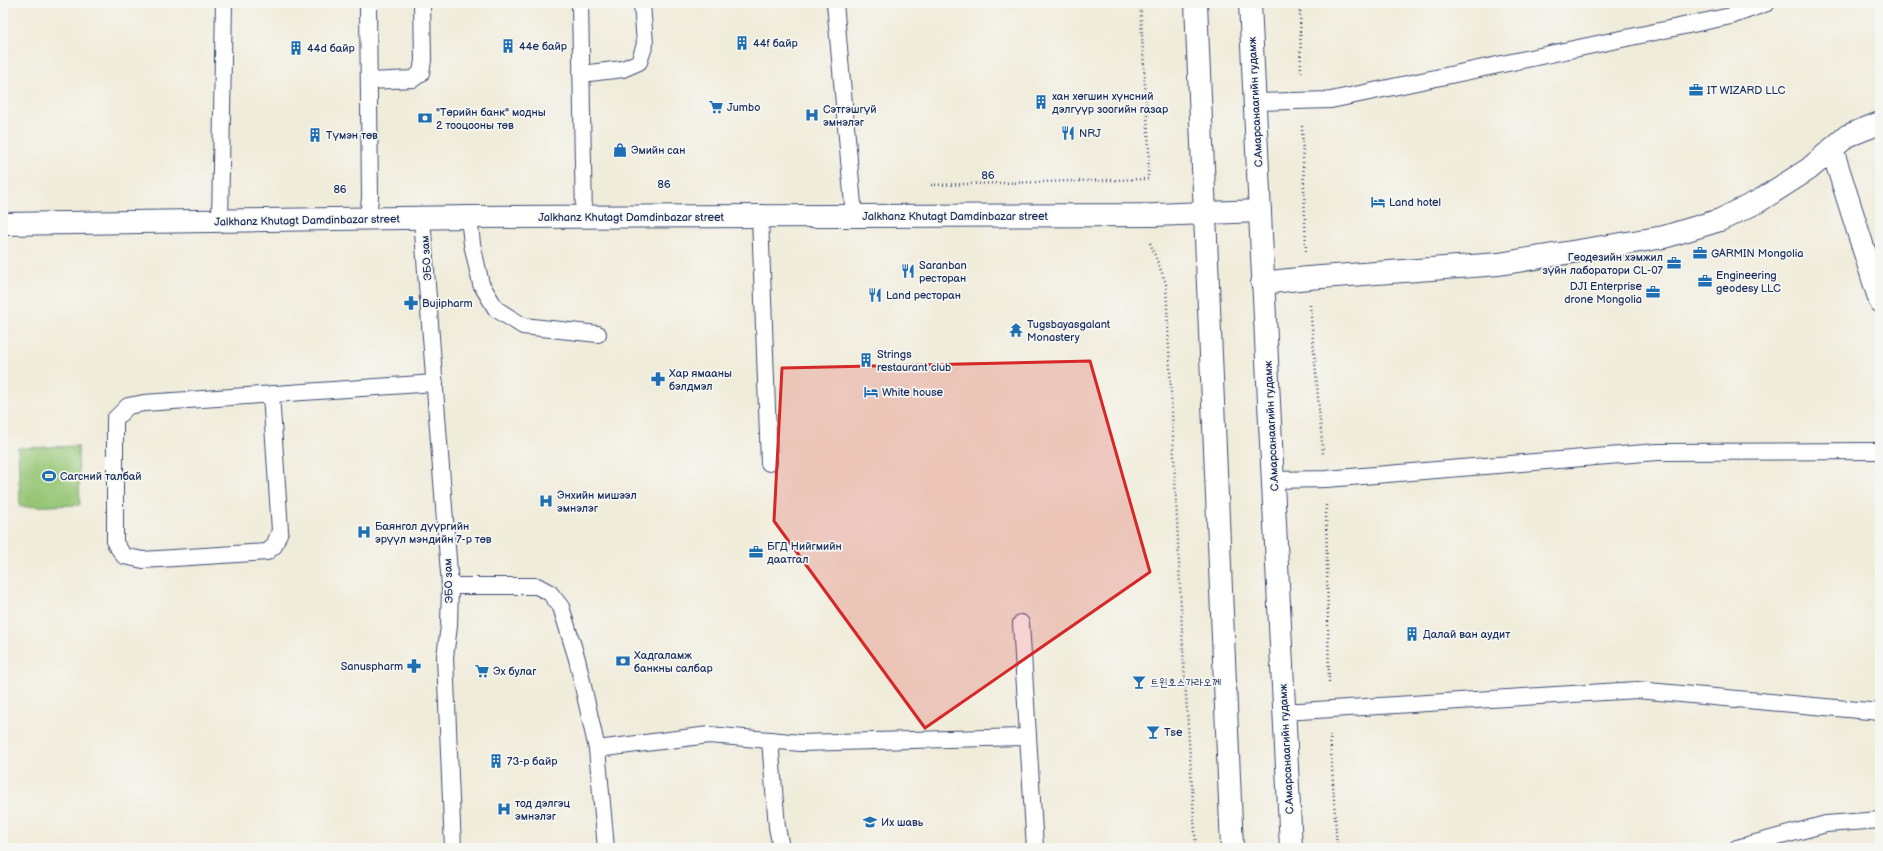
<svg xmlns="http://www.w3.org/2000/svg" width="1883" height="851" viewBox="0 0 1883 851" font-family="'Balsamiq Sans','Poor Story',sans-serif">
<rect width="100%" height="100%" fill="#f6f6f2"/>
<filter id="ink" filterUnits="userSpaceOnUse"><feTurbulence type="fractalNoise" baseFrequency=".025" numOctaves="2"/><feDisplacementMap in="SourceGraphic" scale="8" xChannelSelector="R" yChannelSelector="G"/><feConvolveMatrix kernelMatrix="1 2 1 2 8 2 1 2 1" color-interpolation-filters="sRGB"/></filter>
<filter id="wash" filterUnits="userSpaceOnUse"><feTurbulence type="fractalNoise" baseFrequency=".012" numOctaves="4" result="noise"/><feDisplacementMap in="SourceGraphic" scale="16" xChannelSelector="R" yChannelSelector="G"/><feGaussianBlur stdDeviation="0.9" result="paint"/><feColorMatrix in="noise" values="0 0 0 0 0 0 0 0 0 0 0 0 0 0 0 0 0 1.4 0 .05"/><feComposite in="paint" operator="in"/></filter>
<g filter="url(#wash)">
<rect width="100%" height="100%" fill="#f0ecda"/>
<polygon fill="#96c675" stroke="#587a6a" points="78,446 80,505 20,507 18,448"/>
</g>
<g filter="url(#ink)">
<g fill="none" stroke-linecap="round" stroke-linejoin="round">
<defs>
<g id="lane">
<polyline points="368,3 370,197 368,219"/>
<polyline points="580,3 584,218"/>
<polyline points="835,3 854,216"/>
<polyline points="581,74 623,69 639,62 645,44 642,3"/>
<polyline points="369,81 413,79 421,73 423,60 422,3"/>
<polyline points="1255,102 1331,100 1731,16 1767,3"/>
<polyline points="469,217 472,244 481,284 496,309 523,326 598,334"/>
<polyline points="760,217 769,463"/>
<polyline points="422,219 450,586 449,626 445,657 453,848"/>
<polyline points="220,221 224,3"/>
<polyline points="271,394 280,531 274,546 267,552 143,560 124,556 115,543 115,419 128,406 144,403 435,383"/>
<polyline points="1274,480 1326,479 1657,452 1880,451"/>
<polyline points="450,586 537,586 550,593 561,607 577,659 597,749 709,735 770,740 777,827 781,848"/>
<polyline points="1021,623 1035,848"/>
<polyline points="1284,712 1637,690 1880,712"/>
<polyline points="770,740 800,743 1027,737"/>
<polyline points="597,749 606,848"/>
<polyline points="1737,848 1826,824 1880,820"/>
</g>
<g id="street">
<polyline points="1832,149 1880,301"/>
<polyline points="1262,283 1308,278 1499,264 1664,237 1720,220 1759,201 1809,169 1847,136 1880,123"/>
</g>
<g id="secondary">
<polyline points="1196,3 1232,848"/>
<path d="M1250,3C1263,285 1277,566 1291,848"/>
<polyline points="3,224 469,217 1154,215 1260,211"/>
</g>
</defs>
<use href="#lane" stroke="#3b4b71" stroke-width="18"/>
<use href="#street" stroke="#3b4b71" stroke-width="24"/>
<use href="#secondary" stroke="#3b4b71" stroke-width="24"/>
<g stroke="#3b4b71" stroke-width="2.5" stroke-dasharray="1 3" stroke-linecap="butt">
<polyline points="1300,3 1301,75"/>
<polyline points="1302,126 1306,251"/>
<polyline points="931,185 1148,179 1149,148 1140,3"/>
<polyline points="1150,243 1166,283 1183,650 1196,848"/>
<polyline points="1310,305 1323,454"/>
<polyline points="1326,505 1329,684"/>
<polyline points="1330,735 1337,848"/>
</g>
<use href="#lane" stroke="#fff" stroke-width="16"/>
<use href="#street" stroke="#fff" stroke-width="22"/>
<use href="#secondary" stroke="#fff" stroke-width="22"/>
</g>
</g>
<path fill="#d62828" fill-opacity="0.2" stroke="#d62828" stroke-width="3" stroke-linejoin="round" d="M1090,361L1150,572L925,728L774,521L782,368Z"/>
<defs>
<symbol id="building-bare" viewBox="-9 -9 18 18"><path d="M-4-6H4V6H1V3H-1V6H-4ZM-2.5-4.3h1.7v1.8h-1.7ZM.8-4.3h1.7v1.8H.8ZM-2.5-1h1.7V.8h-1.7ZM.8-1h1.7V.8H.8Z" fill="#1f6fb2" stroke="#f6f6f2" stroke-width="2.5" paint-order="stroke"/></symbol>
<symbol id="office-bare" viewBox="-9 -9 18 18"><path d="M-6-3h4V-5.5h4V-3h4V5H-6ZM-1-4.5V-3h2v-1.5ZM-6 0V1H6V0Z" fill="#1f6fb2" stroke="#f6f6f2" stroke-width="2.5" paint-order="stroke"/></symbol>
<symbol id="supermarket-bare" viewBox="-9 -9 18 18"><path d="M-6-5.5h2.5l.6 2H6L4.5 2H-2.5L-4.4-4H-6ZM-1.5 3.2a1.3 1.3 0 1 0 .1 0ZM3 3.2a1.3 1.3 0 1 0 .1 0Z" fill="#1f6fb2" stroke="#f6f6f2" stroke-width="2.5" paint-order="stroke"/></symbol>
<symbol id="hospital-bare" viewBox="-9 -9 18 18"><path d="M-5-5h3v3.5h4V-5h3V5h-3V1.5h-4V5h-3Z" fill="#1f6fb2" stroke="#f6f6f2" stroke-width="2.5" paint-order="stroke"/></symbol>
<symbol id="bank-bare" viewBox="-9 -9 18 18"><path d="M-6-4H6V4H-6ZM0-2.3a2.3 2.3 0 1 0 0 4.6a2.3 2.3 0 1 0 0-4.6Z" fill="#1f6fb2" stroke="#f6f6f2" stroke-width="2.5" paint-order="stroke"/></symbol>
<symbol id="restaurant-bare" viewBox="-9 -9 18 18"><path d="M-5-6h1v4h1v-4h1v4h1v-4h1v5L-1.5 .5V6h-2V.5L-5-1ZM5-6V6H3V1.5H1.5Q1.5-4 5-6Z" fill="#1f6fb2" stroke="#f6f6f2" stroke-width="2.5" paint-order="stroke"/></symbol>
<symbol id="shop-bare" viewBox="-9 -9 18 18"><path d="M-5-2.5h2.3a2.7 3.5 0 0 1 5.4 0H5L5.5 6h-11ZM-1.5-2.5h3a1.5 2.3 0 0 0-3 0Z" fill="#1f6fb2" stroke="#f6f6f2" stroke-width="2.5" paint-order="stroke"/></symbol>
<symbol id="hotel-bare" viewBox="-9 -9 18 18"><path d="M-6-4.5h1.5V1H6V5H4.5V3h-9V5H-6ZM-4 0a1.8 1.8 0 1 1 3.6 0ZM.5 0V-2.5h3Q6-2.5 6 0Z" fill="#1f6fb2" stroke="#f6f6f2" stroke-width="2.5" paint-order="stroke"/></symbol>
<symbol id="pharmacy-bare" viewBox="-9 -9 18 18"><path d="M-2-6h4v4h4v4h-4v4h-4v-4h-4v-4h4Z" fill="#1f6fb2" stroke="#f6f6f2" stroke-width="2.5" paint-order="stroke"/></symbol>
<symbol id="temple-bare" viewBox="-9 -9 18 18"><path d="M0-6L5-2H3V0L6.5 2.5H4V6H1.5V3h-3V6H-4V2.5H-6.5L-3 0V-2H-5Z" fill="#1f6fb2" stroke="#f6f6f2" stroke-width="2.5" paint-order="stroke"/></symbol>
<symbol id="stadium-bare" viewBox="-9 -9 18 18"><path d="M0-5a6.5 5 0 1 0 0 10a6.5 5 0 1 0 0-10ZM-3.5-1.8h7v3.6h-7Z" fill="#1f6fb2" stroke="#f6f6f2" stroke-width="2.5" paint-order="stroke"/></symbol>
<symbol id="bar-bare" viewBox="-9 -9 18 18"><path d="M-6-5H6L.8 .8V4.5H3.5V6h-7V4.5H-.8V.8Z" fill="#1f6fb2" stroke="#f6f6f2" stroke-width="2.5" paint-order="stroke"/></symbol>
<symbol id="university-bare" viewBox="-9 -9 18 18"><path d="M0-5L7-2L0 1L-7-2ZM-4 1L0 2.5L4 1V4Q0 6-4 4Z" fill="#1f6fb2" stroke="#f6f6f2" stroke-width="2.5" paint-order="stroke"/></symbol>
</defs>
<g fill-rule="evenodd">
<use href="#building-bare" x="732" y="33" width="20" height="20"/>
<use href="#building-bare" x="498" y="36" width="20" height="20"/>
<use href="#building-bare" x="286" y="38" width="20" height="20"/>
<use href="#office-bare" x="1686" y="80" width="20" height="20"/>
<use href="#building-bare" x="1031" y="92" width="20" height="20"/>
<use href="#supermarket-bare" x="706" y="97" width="20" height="20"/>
<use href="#hospital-bare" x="802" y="105" width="20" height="20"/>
<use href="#bank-bare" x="415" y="108" width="20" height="20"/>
<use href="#restaurant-bare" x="1058" y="123" width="20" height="20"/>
<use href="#building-bare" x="305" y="125" width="20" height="20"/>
<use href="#shop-bare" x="610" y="140" width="20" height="20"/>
<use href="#hotel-bare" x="1368" y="192" width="20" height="20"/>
<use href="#office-bare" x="1690" y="243" width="20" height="20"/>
<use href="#office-bare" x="1664" y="253" width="20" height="20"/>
<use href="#restaurant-bare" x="898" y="261" width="20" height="20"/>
<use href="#office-bare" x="1695" y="271" width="20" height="20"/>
<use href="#office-bare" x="1643" y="282" width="20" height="20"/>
<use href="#restaurant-bare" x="865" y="285" width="20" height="20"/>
<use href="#pharmacy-bare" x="401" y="293" width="20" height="20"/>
<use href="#temple-bare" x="1006" y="320" width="20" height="20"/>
<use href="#building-bare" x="856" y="350" width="20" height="20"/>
<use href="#pharmacy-bare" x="648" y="369" width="20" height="20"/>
<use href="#hotel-bare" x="861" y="382" width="20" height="20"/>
<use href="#stadium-bare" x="39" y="466" width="20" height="20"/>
<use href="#hospital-bare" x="536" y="491" width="20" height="20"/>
<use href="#hospital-bare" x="354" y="522" width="20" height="20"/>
<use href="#office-bare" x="746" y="542" width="20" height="20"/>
<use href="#building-bare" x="1402" y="624" width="20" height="20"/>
<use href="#bank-bare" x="613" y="651" width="20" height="20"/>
<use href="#pharmacy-bare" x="404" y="656" width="20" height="20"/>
<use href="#supermarket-bare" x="472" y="661" width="20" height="20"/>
<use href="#bar-bare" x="1129" y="672" width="20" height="20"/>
<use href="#bar-bare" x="1143" y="722" width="20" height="20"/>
<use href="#building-bare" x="486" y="751" width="20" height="20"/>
<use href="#hospital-bare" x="494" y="799" width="20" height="20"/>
<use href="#university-bare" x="860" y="812" width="20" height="20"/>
</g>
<g text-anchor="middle" stroke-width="3.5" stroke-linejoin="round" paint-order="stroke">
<g font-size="11" fill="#1b2f5e" stroke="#f6f6f2" text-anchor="start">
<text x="753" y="47">44f байр</text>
<text x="519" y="50">44e байр</text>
<text x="307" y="52">44d байр</text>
<text x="1707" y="94">IT WIZARD LLC</text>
<text x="1052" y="100">хан хөгшин хүнсний<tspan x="1052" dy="13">дэлгүүр зоогийн газар</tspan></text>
<text x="727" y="111">Jumbo</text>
<text x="823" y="113">Сэтгэшгүй<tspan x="823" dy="13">эмнэлэг</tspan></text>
<text x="436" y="116">"Төрийн банк" модны<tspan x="436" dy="13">2 тооцооны төв</tspan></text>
<text x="1079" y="137">NRJ</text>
<text x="326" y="139">Түмэн төв</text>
<text x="631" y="154">Эмийн сан</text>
<text x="1389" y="206">Land hotel</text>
<text x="1711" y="257">GARMIN Mongolia</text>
<text x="1663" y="261" text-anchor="end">Геодезийн хэмжил<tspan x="1663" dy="13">зүйн лаборатори CL-07</tspan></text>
<text x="919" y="269">Saranban<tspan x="919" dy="13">ресторан</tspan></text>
<text x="1716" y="279">Engineering<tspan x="1716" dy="13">geodesy LLC</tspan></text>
<text x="1642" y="290" text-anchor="end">DJI Enterprise<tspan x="1642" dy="13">drone Mongolia</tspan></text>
<text x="886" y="299">Land ресторан</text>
<text x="422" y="307">Bujipharm</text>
<text x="1027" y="328">Tugsbayasgalant<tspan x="1027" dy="13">Monastery</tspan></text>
<text x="877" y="358">Strings<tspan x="877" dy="13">restaurant club</tspan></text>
<text x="669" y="377">Хар ямааны<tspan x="669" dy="13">бэлдмэл</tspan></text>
<text x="882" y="396">White house</text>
<text x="60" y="480">Сагсний талбай</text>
<text x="557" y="499">Энхийн мишээл<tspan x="557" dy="13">эмнэлэг</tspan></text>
<text x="375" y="530">Баянгол дүүргийн<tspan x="375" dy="13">эрүүл мэндийн 7-р төв</tspan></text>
<text x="767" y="550">БГД Нийгмийн<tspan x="767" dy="13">даатгал</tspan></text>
<text x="1423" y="638">Далай ван аудит</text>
<text x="634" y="659">Хадгаламж<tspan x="634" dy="13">банкны салбар</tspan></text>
<text x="403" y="670" text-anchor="end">Sanuspharm</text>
<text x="493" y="675">Эх булаг</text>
<text x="1150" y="686">트윈호스가라오께</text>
<text x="1164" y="736">Tse</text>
<text x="507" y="765">73-р байр</text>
<text x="515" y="807">тод дэлгэц<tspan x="515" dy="13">эмнэлэг</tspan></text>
<text x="881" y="826">Их шавь</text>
</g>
<g font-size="11" fill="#1b2f5e" stroke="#f6f6f2">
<text transform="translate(1255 102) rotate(-93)" y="4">С.Амарсанаагийн гудамж</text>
<text transform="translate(988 175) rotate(-2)" y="4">86</text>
<text transform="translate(664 184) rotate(-1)" y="4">86</text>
<text x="340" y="193">86</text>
<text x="955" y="220">Jalkhanz Khutagt Damdinbazar street</text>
<text x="631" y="221">Jalkhanz Khutagt Damdinbazar street</text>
<text transform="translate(307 220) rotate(-1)" y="4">Jalkhanz Khutagt Damdinbazar street</text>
<text transform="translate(426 258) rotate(-94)" y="4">ЭБО зам</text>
<text transform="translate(1271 426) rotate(-93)" y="4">С.Амарсанаагийн гудамж</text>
<text transform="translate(448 581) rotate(-92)" y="4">ЭБО зам</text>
<text transform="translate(1286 749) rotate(-93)" y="4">С.Амарсанаагийн гудамж</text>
</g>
</g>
<rect width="1883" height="851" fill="none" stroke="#f6f6f2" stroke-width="16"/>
</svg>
